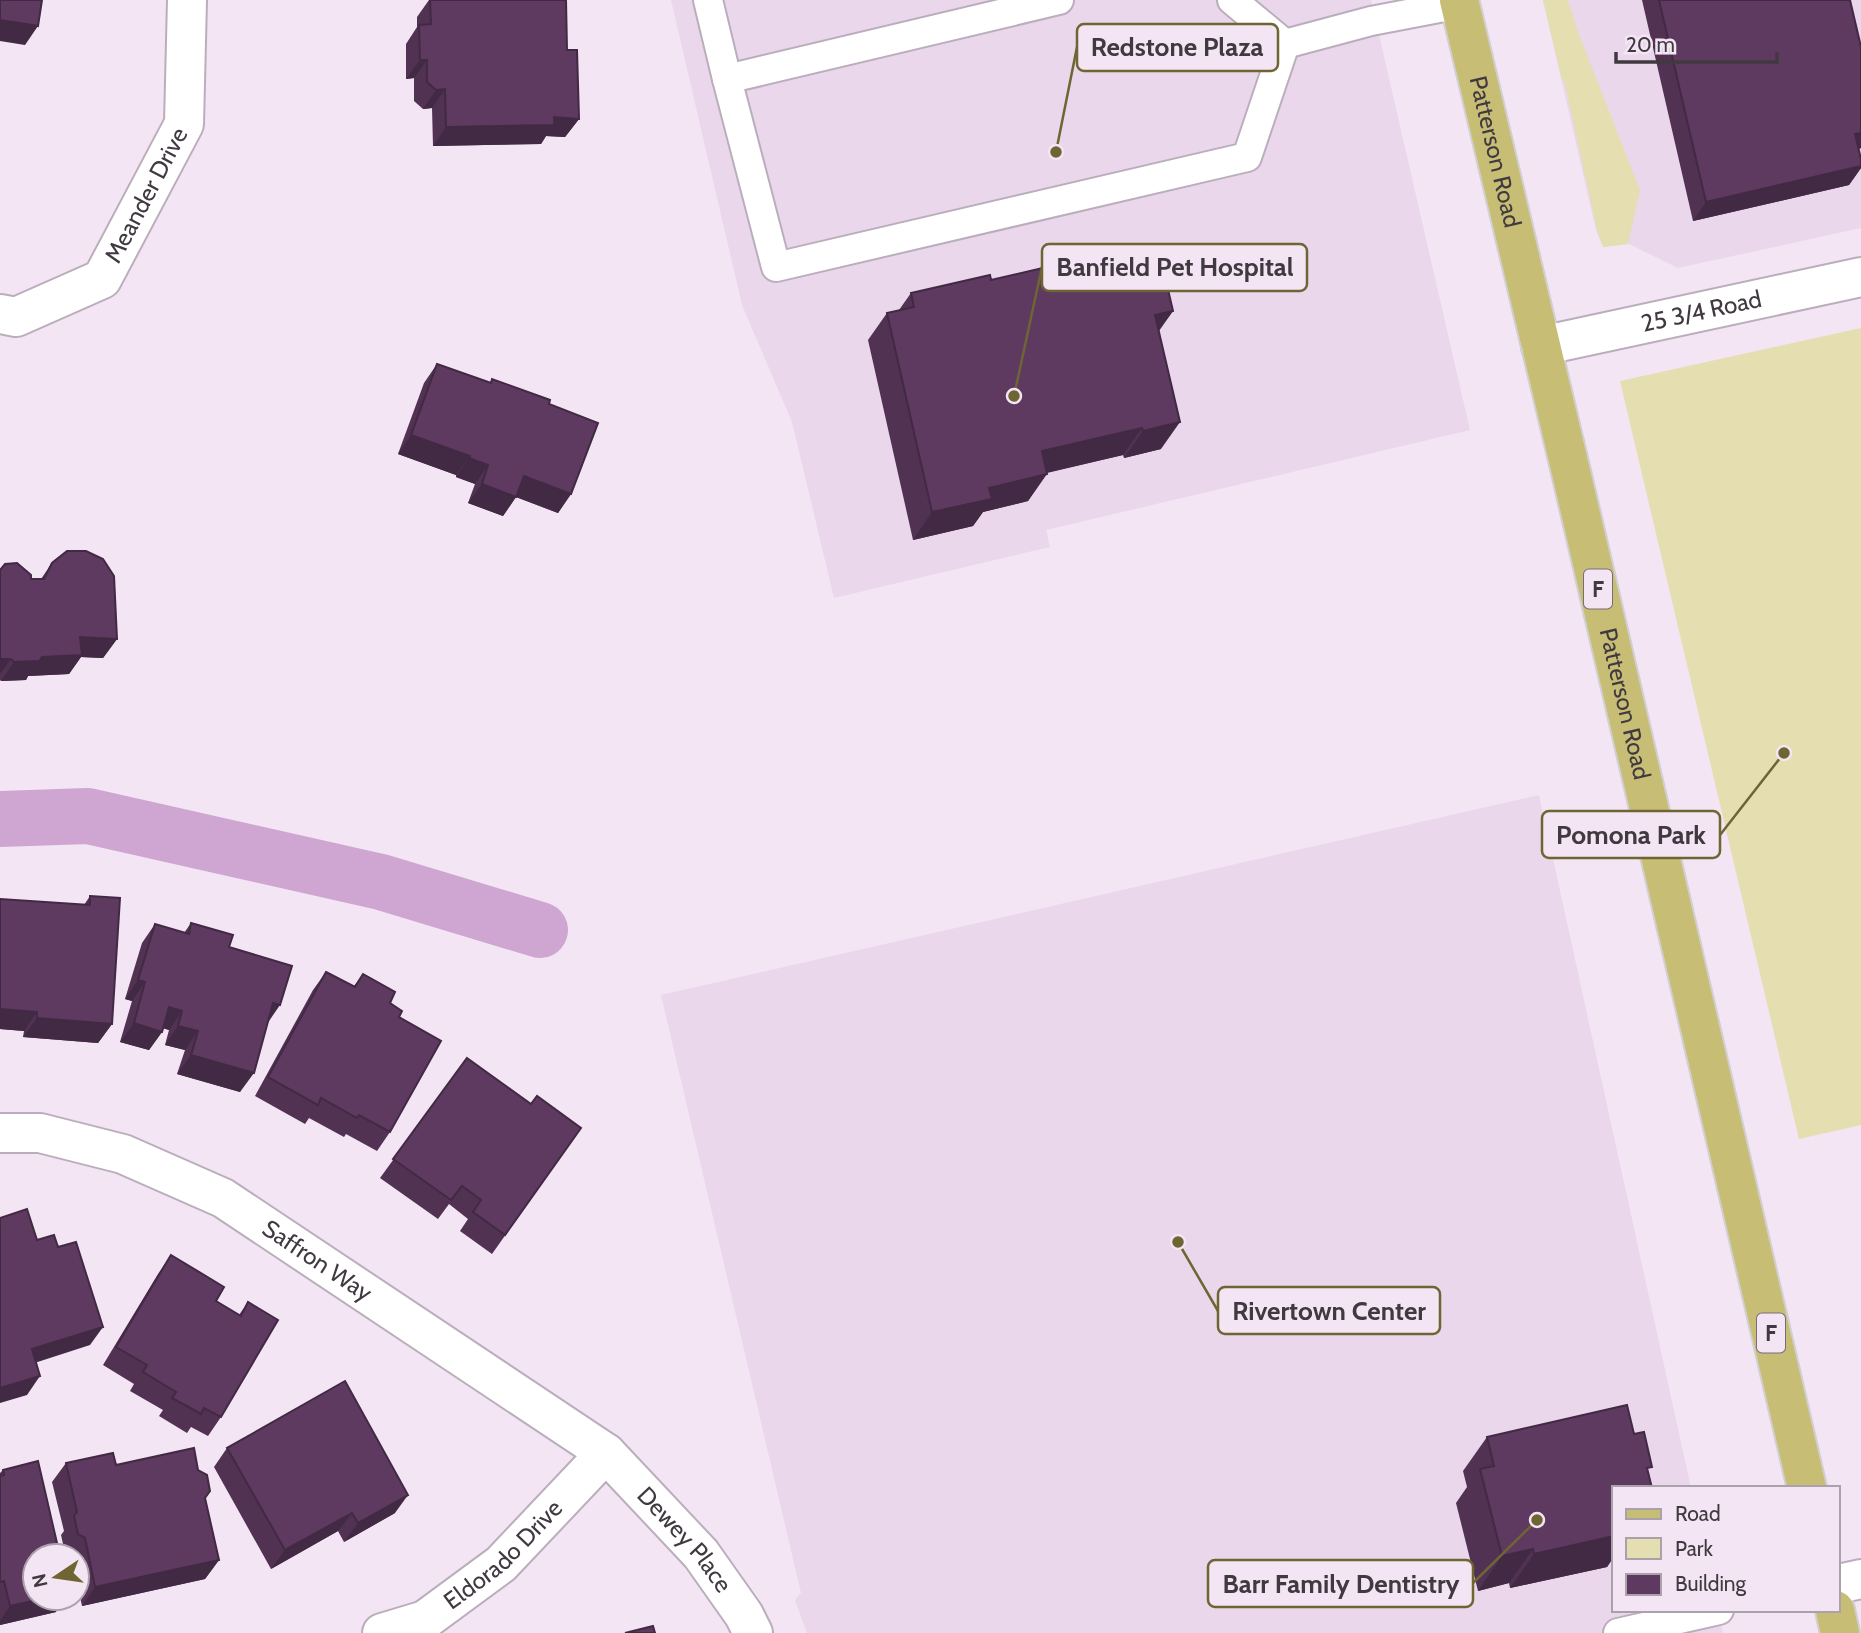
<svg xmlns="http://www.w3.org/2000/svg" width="1861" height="1633" viewBox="0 0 1861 1633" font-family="Cabin,sans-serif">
<rect width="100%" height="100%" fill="#f3e5f4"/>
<g fill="#ead7eb">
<polygon points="671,0 1371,0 1470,430 1046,530 1050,547 834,598 792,422 742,305"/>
<polygon points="1543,0 1861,0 1861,228 1678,268 1629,244 1603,247 1596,230"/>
<polygon points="1539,795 1691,1488 1614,1488 1614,1610 1718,1610 1723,1633 807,1633 795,1600 801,1593 661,995"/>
</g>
<g fill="#e5deb1">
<polygon points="1543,0 1568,0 1578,32 1640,190 1628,244 1603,247 1597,230 1564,80 1562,80"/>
<polygon points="1861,328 1861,1125 1799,1139 1620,381"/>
</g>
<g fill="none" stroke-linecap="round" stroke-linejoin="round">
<polyline stroke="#cfa5d2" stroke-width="56" points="0,819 88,816 381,882 540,930"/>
<defs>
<g id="service">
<polyline points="708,0 727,79 1059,0"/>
<polyline points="1232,0 1285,44 1371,21 1460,4"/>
<polyline points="727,79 776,267 1247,157 1285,44"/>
<polyline points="1618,1633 1719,1610"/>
</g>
<g id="minor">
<path id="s1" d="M0,314L16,317L102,279L184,124L187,0"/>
<path id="s2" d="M1541,346L1861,277"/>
<path id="s3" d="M0,1133H40L123,1154L223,1198L606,1453L701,1554L744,1615L753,1633"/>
<polyline points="1838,1584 1861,1579"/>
<path id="s4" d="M382,1633L425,1620L501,1564L606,1453"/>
</g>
<g id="primary">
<path id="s5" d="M1459,0L1571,472L1807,1488"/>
<polyline points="1835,1610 1840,1633"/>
</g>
</defs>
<use href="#service" stroke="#bbaebc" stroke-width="32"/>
<use href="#minor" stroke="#bbaebc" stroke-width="42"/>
<use href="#primary" stroke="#d1d0d1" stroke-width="42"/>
<use href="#service" stroke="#fff" stroke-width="28"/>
<use href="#minor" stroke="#fff" stroke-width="38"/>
<use href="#primary" stroke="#c8bd74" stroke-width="38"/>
</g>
<g fill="#513253">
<polygon points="429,0 566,0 567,50 579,119 565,137 546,136 541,144 433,146 432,108 423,109 414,101 414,78 406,79 406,44 417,27 417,17"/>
<polygon points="1642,0 1850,0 1861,47 1861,148 1859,149 1861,159 1861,168 1849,185 1693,221"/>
<polygon points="1046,262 1073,271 1116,270 1120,269 1125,263 1173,311 1159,331 1161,449 1124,458 1123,455 1047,473 1028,501 983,512 973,526 913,540 868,340 887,313 899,310 911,293 991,280 1042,268"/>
<polygon points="437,364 490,383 492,379 549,404 571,494 558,513 516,497 503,516 468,503 475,484 456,477 456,475 398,454 424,383"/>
<polygon points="52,563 117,639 103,658 81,657 69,674 28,676 26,680 1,681 0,680 0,570 31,579 41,579"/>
<polygon points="90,896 112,1024 98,1043 23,1037 24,1031 0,1029 0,899 84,905"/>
<polygon points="191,923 229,947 268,1023 240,1092 177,1074 185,1050 165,1045 169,1030 163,1028 162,1032 149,1050 120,1042 132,1001 125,999 142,943 155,924 184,933"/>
<polygon points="326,972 354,986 363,974 390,1003 399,1017 390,1132 377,1151 346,1134 344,1137 309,1118 305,1124 255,1096 313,990"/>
<polygon points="467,1058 531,1104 581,1128 492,1254 460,1231 468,1219 449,1204 438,1219 380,1178"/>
<polygon points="171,1255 216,1301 239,1315 248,1302 221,1417 208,1436 191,1427 187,1433 159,1416 163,1410 130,1391 134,1384 103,1365 158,1274"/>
<polygon points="1634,1434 1648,1473 1613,1558 1607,1567 1510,1588 1509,1583 1478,1591 1456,1503 1467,1487 1463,1471 1487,1437"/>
<polygon points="227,1448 395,1513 344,1542 338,1531 271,1569 214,1467"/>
<polygon points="66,1463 198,1470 205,1498 219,1560 205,1579 82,1606 77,1583 77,1556 70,1556 65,1553 61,1535 64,1531 52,1482"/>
<polygon points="3,1470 56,1612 0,1625 0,1473"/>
</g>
<g fill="#422944">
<polygon points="0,20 38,26 25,45 0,41"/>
<polygon points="420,60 427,60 414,78 406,79"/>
<polygon points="445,89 432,108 423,109 436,90"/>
<polygon points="554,117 579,119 565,137 546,136 541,144 433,146 446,127"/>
<polygon points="1861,133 1861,148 1842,153 1855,134"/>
<polygon points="1861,166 1861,168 1849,185 1693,221 1706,202"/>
<polygon points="1173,311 1153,338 1155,315"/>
<polygon points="1180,422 1161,449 1124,458 1143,431"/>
<polygon points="1142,428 1123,455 1023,478 1042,451"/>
<polygon points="411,435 470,456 456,475 398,454"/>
<polygon points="469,458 488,465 475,484 456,477"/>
<polygon points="1047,474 1028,501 983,512 973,526 913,540 932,512 989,488"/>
<polygon points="524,476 571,494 558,513 516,497 503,516 468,503 482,484"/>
<polygon points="80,637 117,639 103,658 81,657 69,674 28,676 26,680 1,681 14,662 42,657"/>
<polygon points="0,659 11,659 0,674"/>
<polygon points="138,980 145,982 132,1001 125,999"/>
<polygon points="273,1003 280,1005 267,1024"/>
<polygon points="169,1007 182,1011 169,1030 156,1026"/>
<polygon points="0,1009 37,1012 24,1031 0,1029"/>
<polygon points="37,1018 112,1024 98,1043 23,1037"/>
<polygon points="134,1023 162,1032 149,1050 120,1042"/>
<polygon points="178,1026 198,1031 185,1050 165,1045"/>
<polygon points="191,1055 254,1073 240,1092 177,1074"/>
<polygon points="103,1327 90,1345 19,1368 32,1349"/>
<polygon points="40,1376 27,1395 0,1403 0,1388"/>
<polygon points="408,1495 395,1513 344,1542 358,1523"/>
<polygon points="352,1513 338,1531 271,1569 285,1550"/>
<polygon points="1614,1536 1614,1558 1613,1558 1607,1567 1510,1588 1534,1554"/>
<polygon points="1533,1549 1509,1583 1478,1591 1502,1556"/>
<polygon points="219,1560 205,1579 82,1606 95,1587"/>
<polygon points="47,1598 65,1598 56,1612 0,1625 0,1621 10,1606"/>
</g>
<g fill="#5e3a61" stroke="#422944" stroke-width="2">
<polygon points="0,0 42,0 38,26 0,20"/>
<polygon points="430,0 566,0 567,50 577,50 579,119 554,117 554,125 446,127 445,89 436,90 427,82 427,60 420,60 419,25 431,24"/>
<polygon points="1659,0 1850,0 1861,47 1861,133 1855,134 1861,159 1861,166 1706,202"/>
<polygon points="1160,255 1173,311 1155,315 1180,422 1143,431 1142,428 1042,451 1047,474 989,488 992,499 932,512 887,313 914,307 911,293 990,275 991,280 1047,267 1046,262 1070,257 1073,271 1114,261 1116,270 1126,268 1125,263"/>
<polygon points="437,364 491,383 492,379 550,400 549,404 598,423 571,494 524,476 516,497 482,484 488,465 469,458 470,456 411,435"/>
<polygon points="67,551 86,551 103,559 114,576 117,639 80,637 82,655 42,657 39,661 14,662 11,659 0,659 0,570 5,564 17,563 31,575 31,579 44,579 52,563"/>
<polygon points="90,896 120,898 112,1024 37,1018 37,1012 0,1009 0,899 90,905"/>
<polygon points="191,923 233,935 229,947 292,966 280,1005 273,1003 254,1073 191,1055 198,1031 178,1026 182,1011 169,1007 162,1032 134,1023 145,982 138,980 155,924 189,934"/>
<polygon points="326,972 355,987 363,974 395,992 390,1003 402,1011 399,1017 441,1041 390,1132 359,1115 357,1118 321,1098 318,1105 268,1077"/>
<polygon points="467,1058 531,1104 537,1096 581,1128 505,1235 473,1212 481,1200 462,1186 451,1200 393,1159"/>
<polygon points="27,1209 37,1240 54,1235 58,1247 76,1242 103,1327 32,1349 40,1376 0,1388 0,1218"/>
<polygon points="171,1255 224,1287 216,1301 241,1316 248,1302 278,1320 221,1417 204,1408 201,1414 172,1398 176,1392 143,1372 147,1365 116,1347"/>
<polygon points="345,1381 408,1495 358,1523 352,1513 285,1550 227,1448"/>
<polygon points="1627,1405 1634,1434 1644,1432 1652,1467 1647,1468 1652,1488 1614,1488 1614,1536 1534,1554 1533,1549 1502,1556 1480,1469 1494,1466 1487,1437"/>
<polygon points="194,1448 198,1470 207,1475 210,1491 205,1498 219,1560 95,1587 85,1538 78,1534 74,1516 77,1512 66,1463 113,1453 116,1465"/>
<polygon points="38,1461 60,1556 35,1556 35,1598 47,1598 10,1606 4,1581 0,1582 0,1476 4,1475 3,1470"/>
<polygon points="653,1626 655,1633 625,1633"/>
</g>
<g text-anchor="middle" stroke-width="7" stroke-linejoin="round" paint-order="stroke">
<g fill="#f3e5f4" stroke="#766d76" stroke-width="2">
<rect x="1584" y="569.5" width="28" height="39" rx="5"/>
<rect x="1757" y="1313.5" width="28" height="39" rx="5"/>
</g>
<g font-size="23" font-weight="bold" fill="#403a40">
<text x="1598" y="597">F</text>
<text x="1771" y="1341">F</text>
</g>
<g font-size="24" fill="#403a40" stroke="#f3e5f4">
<text dy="8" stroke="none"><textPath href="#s5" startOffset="156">Patterson Road</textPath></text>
<text dy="8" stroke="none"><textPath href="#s1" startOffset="205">Meander Drive</textPath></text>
<text dy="8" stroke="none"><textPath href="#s2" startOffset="164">25 3/4 Road</textPath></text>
<text dy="8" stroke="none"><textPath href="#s5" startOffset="723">Patterson Road</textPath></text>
<text dy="8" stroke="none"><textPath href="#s3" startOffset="348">Saffron Way</textPath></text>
<text dy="8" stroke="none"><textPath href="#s3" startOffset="812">Dewey Place</textPath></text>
<text dy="8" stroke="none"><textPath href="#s4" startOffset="147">Eldorado Drive</textPath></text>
</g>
</g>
<path fill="none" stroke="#6e6532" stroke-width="2.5" d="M1056 152L1077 47M1014 396L1042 267M1784 753L1720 835M1178 1242L1218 1311M1537 1520L1473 1583"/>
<g fill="#6e6532" stroke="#f3e5f4" stroke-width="2.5">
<circle cx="1056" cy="152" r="7"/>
<circle cx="1014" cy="396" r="7"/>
<circle cx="1784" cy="753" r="7"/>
<circle cx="1178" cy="1242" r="7"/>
<circle cx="1537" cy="1520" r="7"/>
</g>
<g fill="#f3e5f4" stroke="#6e6532" stroke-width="2.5">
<rect x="1077" y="24" width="201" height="47" rx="7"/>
<rect x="1042" y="244" width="265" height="47" rx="7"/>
<rect x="1542" y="811" width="178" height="47" rx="7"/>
<rect x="1218" y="1287" width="222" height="47" rx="7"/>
<rect x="1208" y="1560" width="265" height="47" rx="7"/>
</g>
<g font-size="26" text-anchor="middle" font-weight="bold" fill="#403a40">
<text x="1177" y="56">Redstone Plaza</text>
<text x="1175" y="276">Banfield Pet Hospital</text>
<text x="1631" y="844">Pomona Park</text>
<text x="1329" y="1320">Rivertown Center</text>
<text x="1341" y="1593">Barr Family Dentistry</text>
</g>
<rect x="1612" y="1486" width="228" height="126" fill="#f3e5f4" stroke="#aba1ac" stroke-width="2"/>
<rect x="1626" y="1509" width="35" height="10" fill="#c8bd74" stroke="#aba1ac" stroke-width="2"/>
<text x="1675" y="1521" font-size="21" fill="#403a40">Road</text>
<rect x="1626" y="1538" width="35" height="21" fill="#e5deb1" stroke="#aba1ac" stroke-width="2"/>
<text x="1675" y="1556" font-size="21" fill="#403a40">Park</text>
<rect x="1626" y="1574" width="35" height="21" fill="#5e3a61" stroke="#aba1ac" stroke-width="2"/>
<text x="1675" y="1591" font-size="21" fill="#403a40">Building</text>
<g transform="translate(56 1577) rotate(257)"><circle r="33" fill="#f3e5f4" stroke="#aba1ac" stroke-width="2"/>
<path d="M0-5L12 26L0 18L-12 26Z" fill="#6e6532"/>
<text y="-10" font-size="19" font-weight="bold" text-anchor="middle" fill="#403a40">N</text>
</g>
<path d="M1616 52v10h161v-10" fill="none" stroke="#403a40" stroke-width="3.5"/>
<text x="1626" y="52" font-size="21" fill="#403a40" stroke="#f3e5f4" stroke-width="5" paint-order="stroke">20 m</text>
</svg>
